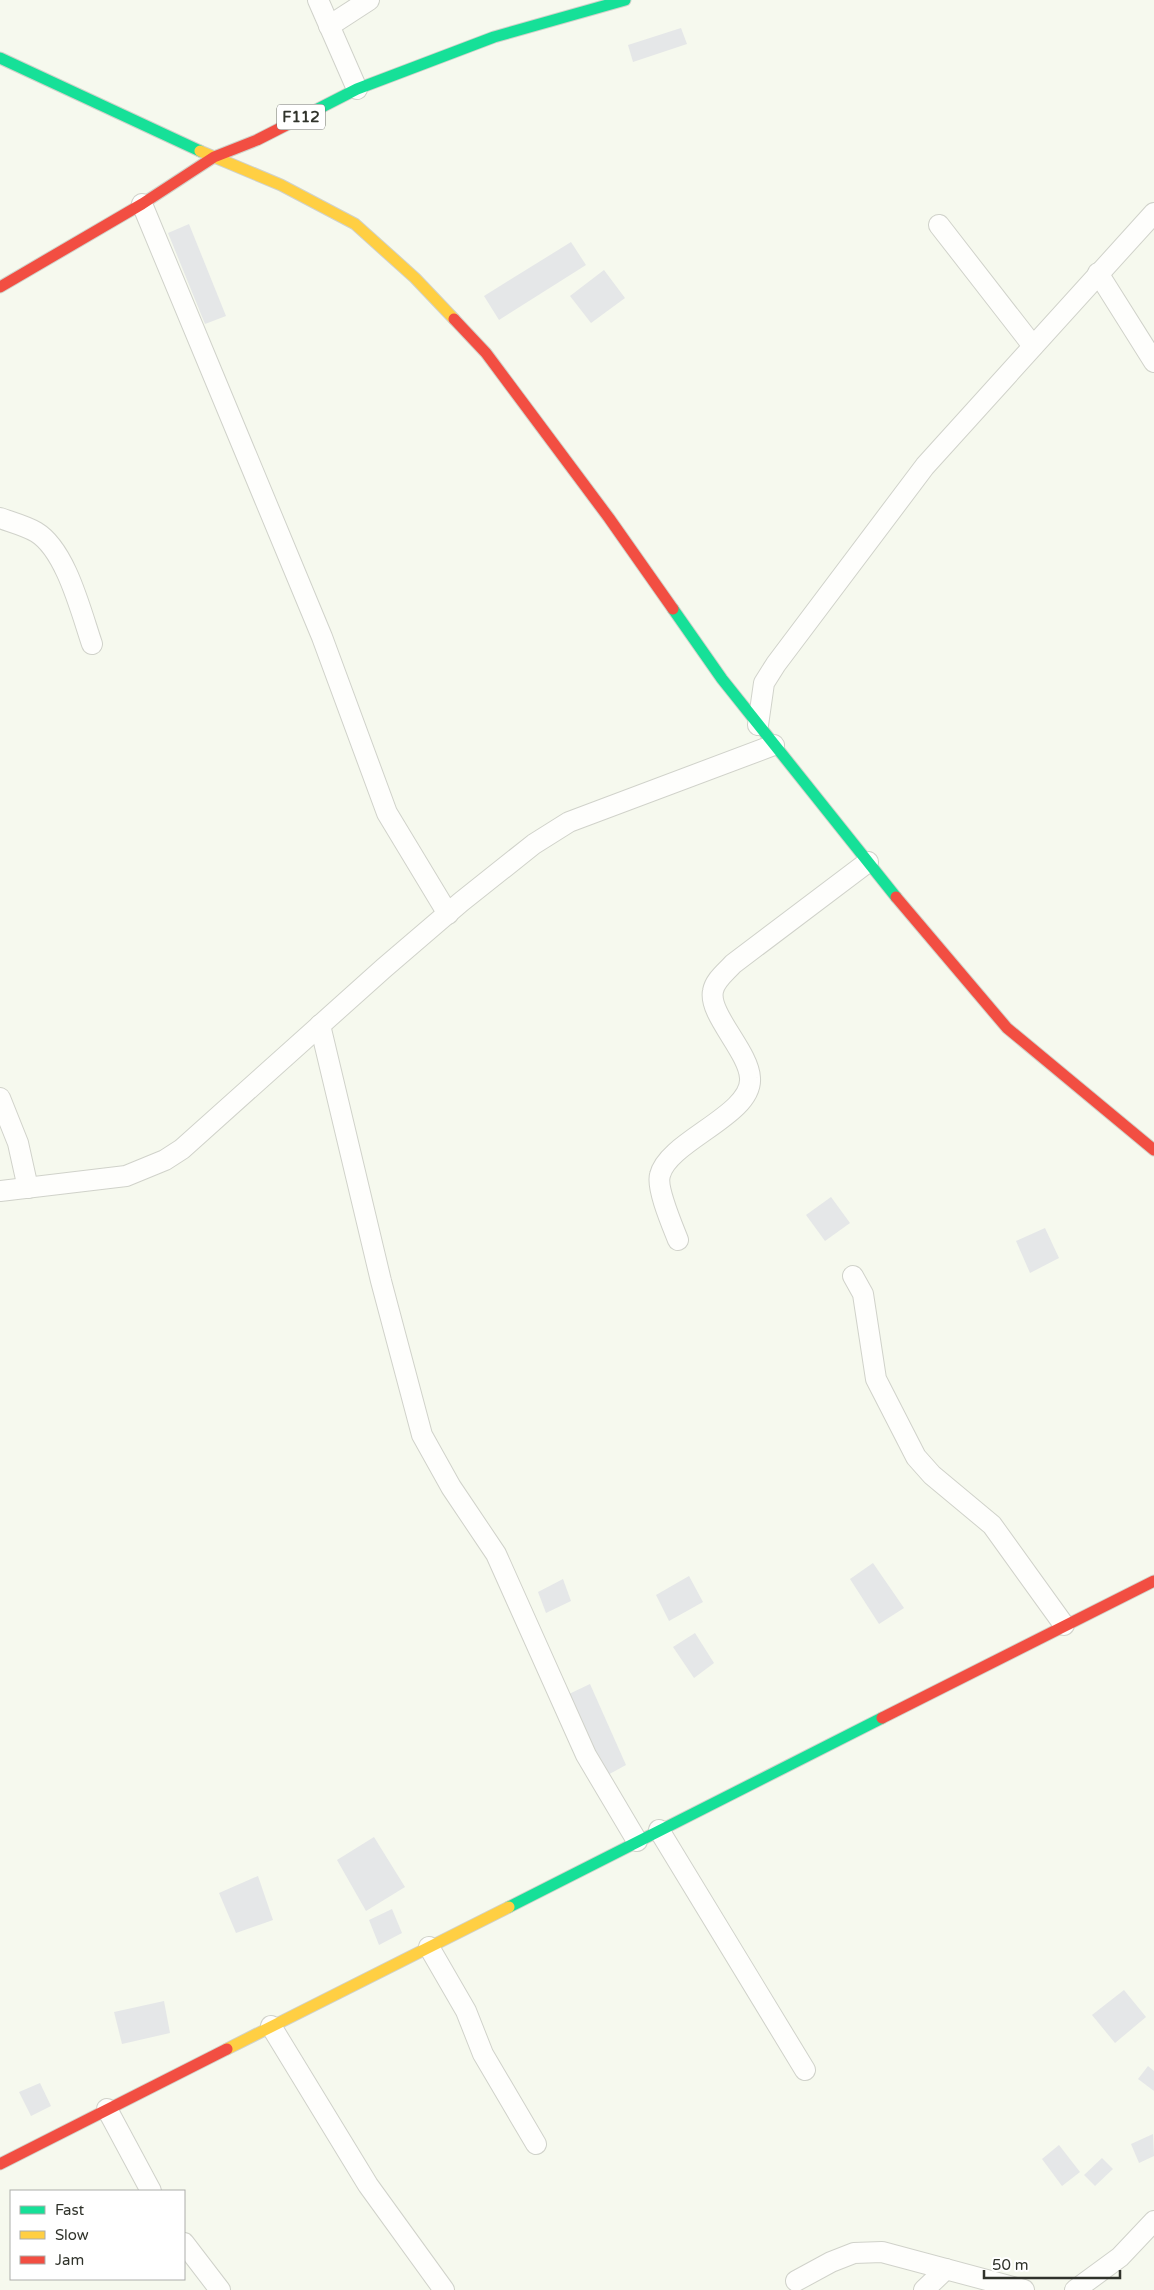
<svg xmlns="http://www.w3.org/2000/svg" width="1154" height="2290" viewBox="0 0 1154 2290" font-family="'Varela Round',sans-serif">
<rect width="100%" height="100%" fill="#f6f9ee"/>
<g fill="#e5e7e8">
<polygon points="681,28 687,44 633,62 628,45"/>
<polygon points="189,224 226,316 205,324 168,233"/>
<polygon points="571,242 586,265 499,320 484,296"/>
<polygon points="604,270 625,298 591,323 570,296"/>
<polygon points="831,1197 850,1223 825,1241 806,1215"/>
<polygon points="1045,1228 1059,1258 1030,1273 1016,1241"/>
<polygon points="873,1563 904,1608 879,1624 850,1579"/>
<polygon points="689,1576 703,1602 669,1621 656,1595"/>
<polygon points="563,1579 571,1601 546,1613 538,1592"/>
<polygon points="695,1633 714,1663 694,1678 673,1647"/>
<polygon points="590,1684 626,1765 604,1777 569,1694"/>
<polygon points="374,1837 405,1887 366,1911 337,1860"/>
<polygon points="258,1876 273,1920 236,1933 219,1893"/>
<polygon points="392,1909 402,1933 379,1945 369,1920"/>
<polygon points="1124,1990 1146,2017 1115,2043 1092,2015"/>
<polygon points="164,2001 170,2033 122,2044 114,2012"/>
<polygon points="1148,2066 1154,2071 1154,2091 1138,2079"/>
<polygon points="40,2083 51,2106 31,2116 19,2092"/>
<polygon points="1153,2134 1154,2156 1139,2163 1131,2144"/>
<polygon points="1059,2145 1080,2172 1062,2186 1042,2159"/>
<polygon points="1102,2158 1113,2169 1095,2186 1084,2175"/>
</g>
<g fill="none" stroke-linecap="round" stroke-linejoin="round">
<defs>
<g id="street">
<polyline points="318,0 357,89"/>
<polyline points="329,26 369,0"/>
<polyline points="142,204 322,637 387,813 448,914"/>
<polyline points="939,225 1033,346"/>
<polyline points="1098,273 1154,362"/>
<path d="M0,518C11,522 26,526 36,532C66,550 81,612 92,644"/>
<polyline points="758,725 764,683 776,664 925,466 1154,213"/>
<polyline points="320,1025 381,1281 422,1435 451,1487 496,1554 586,1755 637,1841"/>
<polyline points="0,1098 18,1143 28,1188"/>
<polyline points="0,1191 126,1176 165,1160 182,1149 384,968 461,902 534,844 569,822 774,745"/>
<path d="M678,1240C673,1227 656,1188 660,1175C668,1141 753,1115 750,1078C749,1052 708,1014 713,991C715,980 726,972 733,964L868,862"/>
<polyline points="853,1276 863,1294 876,1379 916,1457 932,1475 992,1525 1064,1625"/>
<polyline points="659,1830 805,2070"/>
<polyline points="429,1947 466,2011 483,2054 536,2144"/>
<polyline points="271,2026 368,2185 444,2290"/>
<polyline points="107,2109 151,2191"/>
<polyline points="184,2243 220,2290"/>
<polyline points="796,2281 831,2262 854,2253 882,2252 1024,2290"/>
<polyline points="924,2290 946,2269"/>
<polyline points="1075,2290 1120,2257 1154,2221"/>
</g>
<g id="fast">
<polyline points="0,58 200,151"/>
<polyline points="312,112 357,89 494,37 625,0"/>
<polyline points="673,609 722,679 896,897"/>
<polyline points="509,1907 882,1718"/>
</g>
<g id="slow">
<polyline points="200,151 281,185 355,224 415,278 454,319"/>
<polyline points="227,2049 509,1907"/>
</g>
<g id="jam">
<polyline points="0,287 142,204 214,157 257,140 312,112"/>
<polyline points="454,319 486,353 609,518 673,609"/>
<polyline points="896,897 1007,1028 1154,1150"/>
<polyline points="882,1718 1154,1581"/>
<polyline points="0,2164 227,2049"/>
</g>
</defs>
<use href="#street" stroke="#d0d2ca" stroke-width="22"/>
<use href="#fast" stroke="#d0d2ca" stroke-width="13"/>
<use href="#slow" stroke="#d0d2ca" stroke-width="13"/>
<use href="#jam" stroke="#d0d2ca" stroke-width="13"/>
<use href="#street" stroke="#fefefc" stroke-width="20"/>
<use href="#fast" stroke="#16e098" stroke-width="11"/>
<use href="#slow" stroke="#ffcf43" stroke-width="11"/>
<use href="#jam" stroke="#f24e42" stroke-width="11"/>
</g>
<g text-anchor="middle" stroke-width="4" stroke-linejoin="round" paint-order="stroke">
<rect fill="#fff" stroke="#6e706b" stroke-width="1" x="277" y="104.5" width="48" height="25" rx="4"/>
<g font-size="15" font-weight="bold" fill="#30332b">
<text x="301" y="122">F112</text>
</g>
</g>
<rect x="10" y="2190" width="175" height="90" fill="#ffffff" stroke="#acadaa"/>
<rect x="20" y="2206" width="25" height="8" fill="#16e098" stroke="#acadaa"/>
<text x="55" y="2215" font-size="15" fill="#30332b">Fast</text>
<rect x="20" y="2231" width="25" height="8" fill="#ffcf43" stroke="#acadaa"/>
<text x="55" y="2240" font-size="15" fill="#30332b">Slow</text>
<rect x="20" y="2256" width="25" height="8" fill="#f24e42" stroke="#acadaa"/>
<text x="55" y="2265" font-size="15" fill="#30332b">Jam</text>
<path d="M984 2270v8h136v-8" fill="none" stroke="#30332b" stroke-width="2.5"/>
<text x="992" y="2270" font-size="15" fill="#30332b" stroke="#ffffff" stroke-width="4" paint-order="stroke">50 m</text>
</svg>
